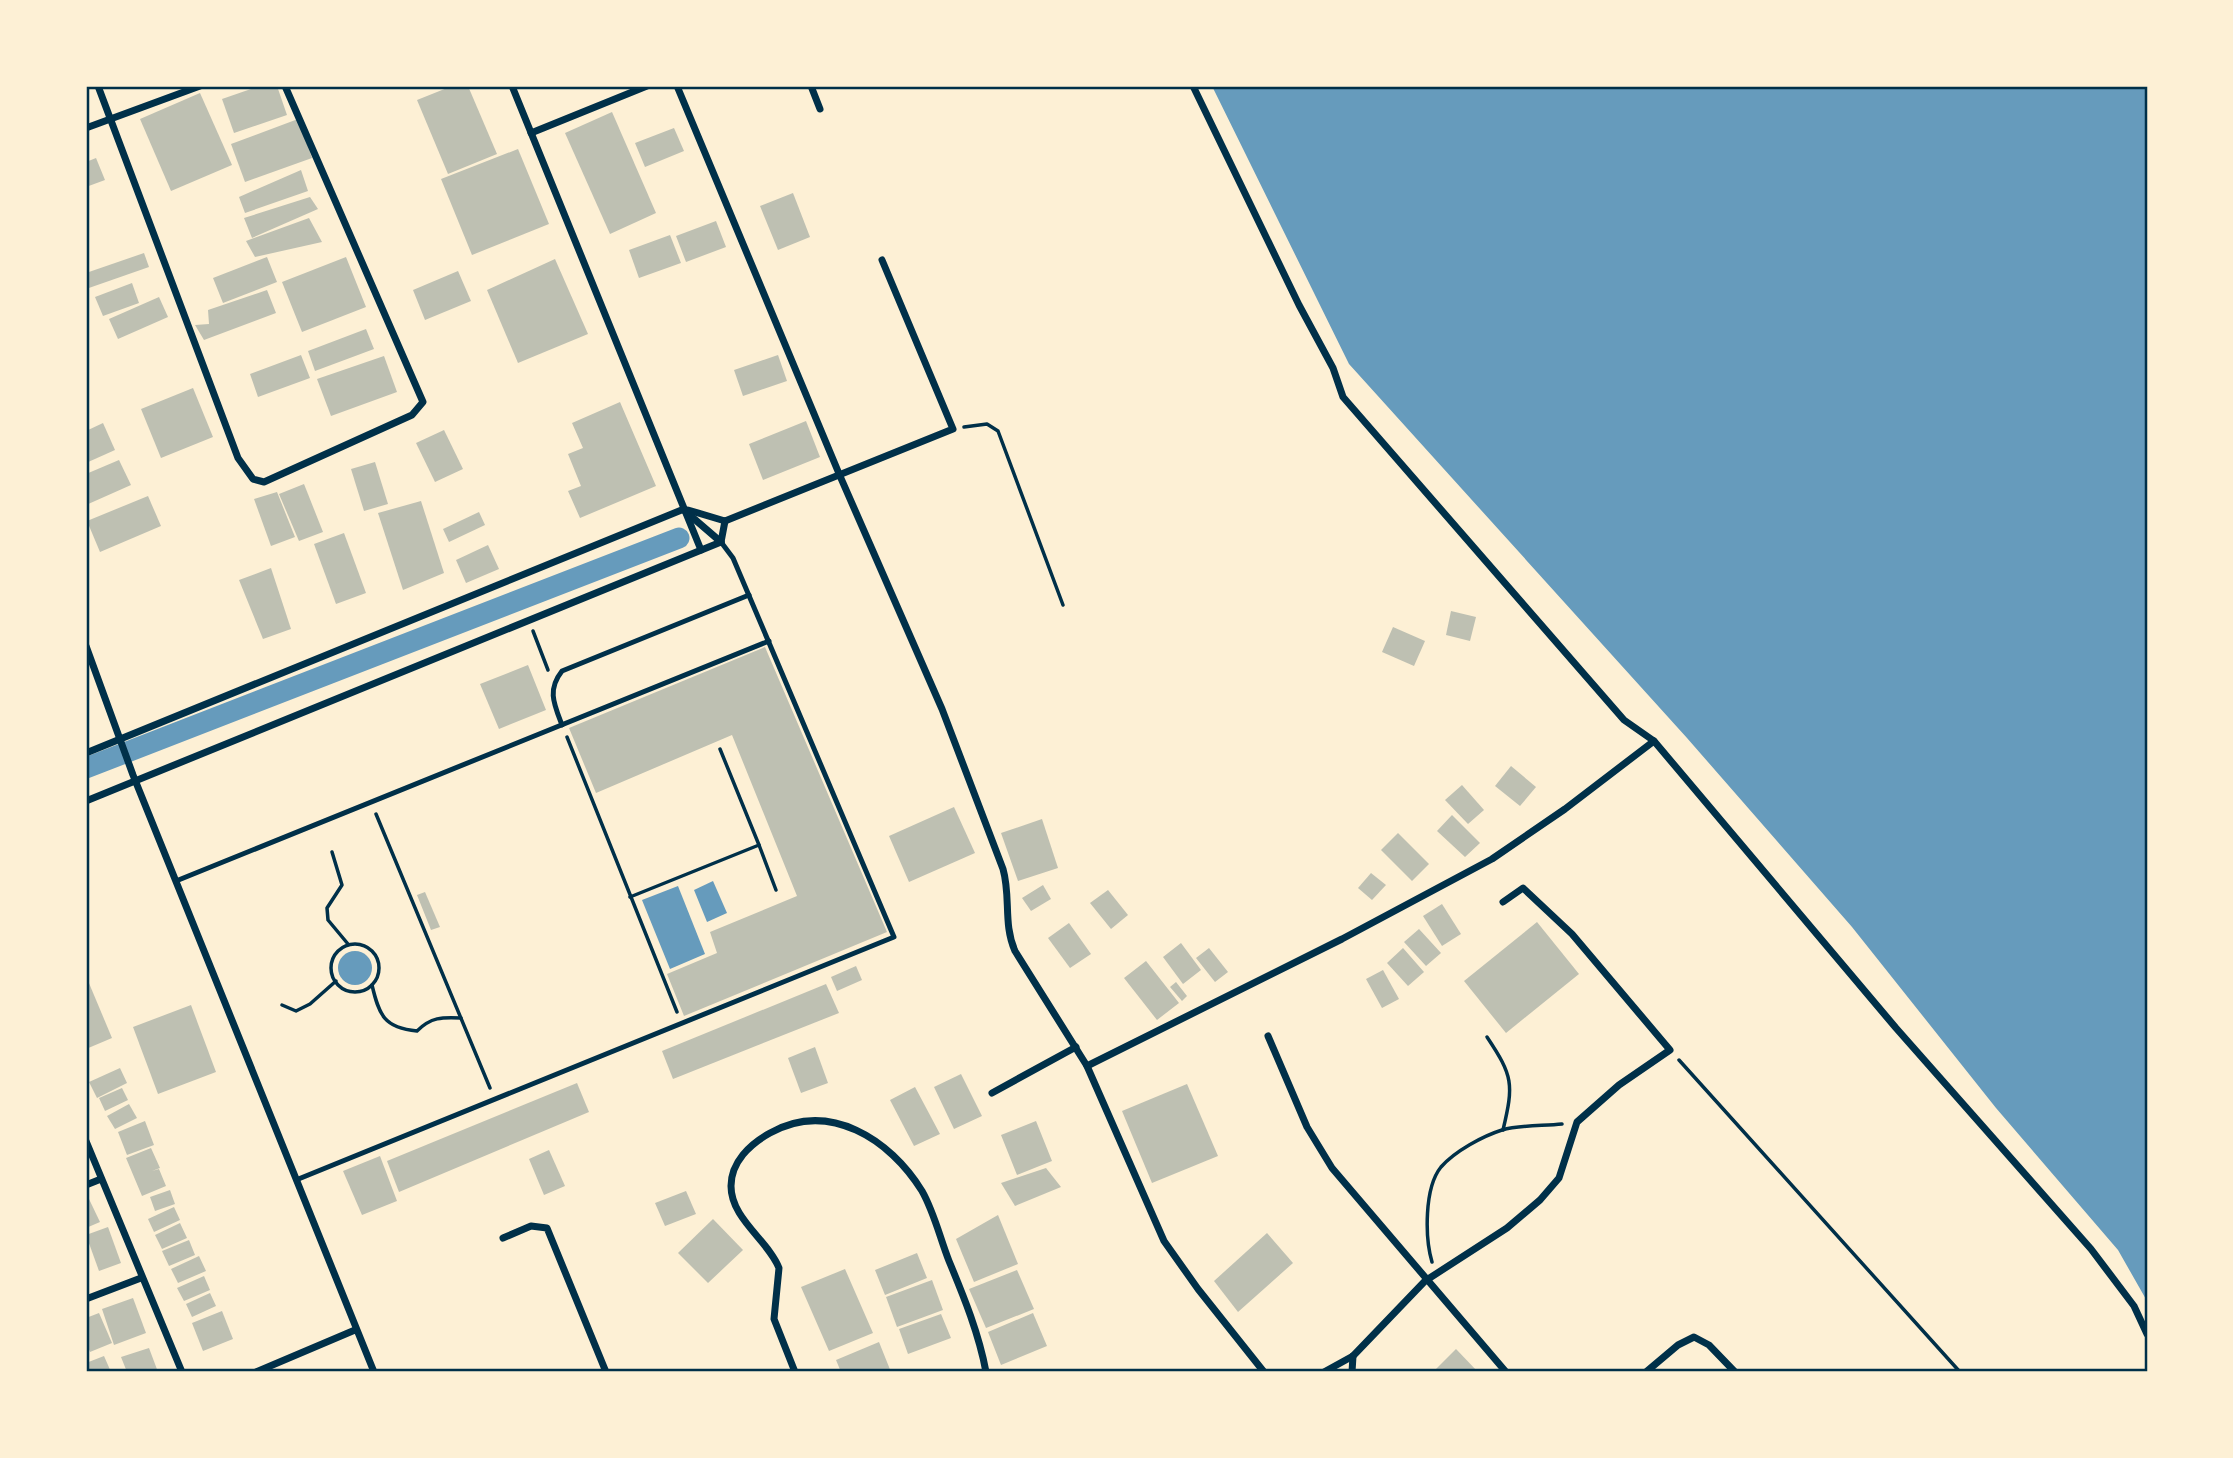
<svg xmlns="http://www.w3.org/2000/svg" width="2233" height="1458" viewBox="0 0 2233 1458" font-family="Roboto,sans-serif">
<rect width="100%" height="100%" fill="#fdf0d5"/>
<g fill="#669bbc">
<polygon points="1212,86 2147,86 2147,1301 2118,1250 1996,1108 1852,927 1687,738 1349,364"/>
<polygon points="713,881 727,913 707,922 694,890"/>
<polygon points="678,886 705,954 670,969 642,900"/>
<circle cx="355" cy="968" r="17"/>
</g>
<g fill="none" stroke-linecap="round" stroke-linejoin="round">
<polyline stroke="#669bbc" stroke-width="21" points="86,768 679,538"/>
</g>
<g fill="#bec0b2">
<polygon points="260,86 277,86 287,115 234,133 222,99"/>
<polygon points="452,86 468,86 497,154 448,174 417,100"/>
<polygon points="200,93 232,165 171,191 140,119"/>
<polygon points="612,112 656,213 610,234 565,133"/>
<polygon points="298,119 312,158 245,182 231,144"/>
<polygon points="674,128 684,151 645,167 635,143"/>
<polygon points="518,149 549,224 472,255 441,179"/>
<polygon points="96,158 105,180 86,187 86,162"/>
<polygon points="301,170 308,191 245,213 239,197"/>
<polygon points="793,193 810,237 778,250 760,206"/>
<polygon points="310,197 318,209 252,238 244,218"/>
<polygon points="309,218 322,242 255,257 246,241"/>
<polygon points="716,221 726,247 686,262 676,236"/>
<polygon points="670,235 681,263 639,278 629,250"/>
<polygon points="144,253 149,267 86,289 86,273"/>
<polygon points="267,257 277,282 223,303 213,278"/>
<polygon points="346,257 366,307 302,332 282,282"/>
<polygon points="555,259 588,334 518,363 487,290"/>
<polygon points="458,271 471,301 425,320 413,290"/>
<polygon points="132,283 139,303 103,316 95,297"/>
<polygon points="267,290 276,313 204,340 195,325 209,324 208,310"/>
<polygon points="159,297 168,317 118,339 109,319"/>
<polygon points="366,329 374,349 315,371 308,351"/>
<polygon points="301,355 310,378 258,397 250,374"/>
<polygon points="778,355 787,381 743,396 734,370"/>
<polygon points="384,356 397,392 331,416 317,379"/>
<polygon points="193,388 213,437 161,458 141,409"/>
<polygon points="620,402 656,486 580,518 568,491 581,486 568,454 583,448 572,423"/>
<polygon points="806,421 820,457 763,480 749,444"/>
<polygon points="103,423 115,450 86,463 86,431"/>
<polygon points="444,430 463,469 435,482 416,443"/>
<polygon points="119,460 131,485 86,505 86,474"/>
<polygon points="375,462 388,504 364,511 351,469"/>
<polygon points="304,484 323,532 299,541 279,494"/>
<polygon points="277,492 295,537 271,546 254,499"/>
<polygon points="148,496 161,526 100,552 87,521"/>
<polygon points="421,501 444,573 403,590 378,513"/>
<polygon points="479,512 485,525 449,542 443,529"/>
<polygon points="344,533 366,593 336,604 314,544"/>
<polygon points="488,545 499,569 466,583 456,560"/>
<polygon points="271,568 291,629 263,639 239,580"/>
<polygon points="1451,611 1476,617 1470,641 1446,635"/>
<polygon points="1393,627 1425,641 1414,666 1382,652"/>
<polygon points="765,647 887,932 684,1016 667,974 717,953 710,932 797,896 732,735 596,793 569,728"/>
<polygon points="528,665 546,710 499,729 480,684"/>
<polygon points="1511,766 1536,787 1520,806 1495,786"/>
<polygon points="1462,785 1484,810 1468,824 1445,800"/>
<polygon points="954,807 975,853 909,882 889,836"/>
<polygon points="1452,815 1480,843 1465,857 1437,831"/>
<polygon points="1042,819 1058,868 1018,881 1001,833"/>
<polygon points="1398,833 1429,864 1412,881 1381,850"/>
<polygon points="1371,873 1386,885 1372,900 1358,888"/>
<polygon points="1043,885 1051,899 1031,911 1022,898"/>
<polygon points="1108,890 1128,915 1111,929 1090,903"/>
<polygon points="425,892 440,927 431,930 417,895"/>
<polygon points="1442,904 1461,934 1442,946 1423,916"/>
<polygon points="1537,922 1579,974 1506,1033 1464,981"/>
<polygon points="1069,923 1091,954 1070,968 1048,938"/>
<polygon points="1419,929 1441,953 1426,966 1404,942"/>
<polygon points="1181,943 1201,970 1183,984 1163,957"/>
<polygon points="1209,948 1228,972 1215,982 1196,958"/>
<polygon points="1403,948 1424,972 1408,986 1387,963"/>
<polygon points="1146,961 1179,1003 1157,1020 1124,978"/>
<polygon points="856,966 862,980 837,991 831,977"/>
<polygon points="1383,970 1399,999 1382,1008 1366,979"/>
<polygon points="86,976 112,1038 86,1049"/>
<polygon points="1176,982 1187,996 1182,1001 1170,987"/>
<polygon points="826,984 839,1013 673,1079 662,1051"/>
<polygon points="191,1005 216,1072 158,1094 133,1027"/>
<polygon points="815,1047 828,1083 801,1093 788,1058"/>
<polygon points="120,1068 127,1083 97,1098 89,1082"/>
<polygon points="961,1074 982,1116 954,1129 934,1087"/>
<polygon points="577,1083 589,1112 399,1192 387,1161"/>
<polygon points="1187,1084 1218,1156 1152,1183 1122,1111"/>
<polygon points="915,1087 940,1134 914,1146 890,1100"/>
<polygon points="122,1088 128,1100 105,1111 99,1098"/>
<polygon points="129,1104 137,1118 115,1129 107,1116"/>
<polygon points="145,1121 154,1145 127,1155 118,1132"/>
<polygon points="1036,1121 1052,1161 1017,1175 1001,1135"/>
<polygon points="151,1148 160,1168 152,1171 159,1169 166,1186 142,1196 126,1158"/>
<polygon points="549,1150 565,1186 544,1195 529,1159"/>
<polygon points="380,1156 397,1201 362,1215 343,1171"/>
<polygon points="1046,1168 1061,1187 1015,1206 1001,1183"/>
<polygon points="170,1190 175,1204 155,1211 150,1197"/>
<polygon points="686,1191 696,1214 665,1226 655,1203"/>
<polygon points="89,1199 100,1222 86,1228 86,1201"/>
<polygon points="174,1207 180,1220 154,1232 148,1219"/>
<polygon points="998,1215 1018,1264 974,1282 956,1239"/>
<polygon points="713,1219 743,1250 708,1283 678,1253"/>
<polygon points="180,1223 187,1238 162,1249 155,1235"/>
<polygon points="108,1227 121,1263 99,1271 86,1235"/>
<polygon points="1267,1233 1293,1263 1238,1312 1214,1281"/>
<polygon points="189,1240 195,1255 169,1266 162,1251"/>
<polygon points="917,1253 927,1278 885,1295 875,1270"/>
<polygon points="199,1256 206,1271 178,1283 171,1269"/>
<polygon points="845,1269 873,1333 829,1351 801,1287"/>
<polygon points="1017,1270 1034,1309 986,1328 969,1289"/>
<polygon points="204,1276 210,1290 184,1301 177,1288"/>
<polygon points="932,1280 943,1310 897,1327 886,1297"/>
<polygon points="210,1293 216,1306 192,1317 186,1304"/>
<polygon points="133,1298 146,1333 114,1345 102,1309"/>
<polygon points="222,1311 233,1339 203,1351 192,1323"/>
<polygon points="99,1313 112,1343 90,1352 86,1342 86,1318"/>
<polygon points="1033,1313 1047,1346 1001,1365 988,1332"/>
<polygon points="941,1314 951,1338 908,1354 899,1329"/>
<polygon points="879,1342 891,1372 841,1372 836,1360"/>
<polygon points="149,1348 158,1372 127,1372 121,1357"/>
<polygon points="1456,1349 1478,1372 1433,1372"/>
<polygon points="104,1356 111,1372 86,1372 86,1363"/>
</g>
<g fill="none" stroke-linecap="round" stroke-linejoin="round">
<g stroke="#003049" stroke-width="3.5">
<polyline points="964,427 987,424 998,431 1063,605"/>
<polyline points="533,631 548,670"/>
<polyline points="567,737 677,1012"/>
<polyline points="376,814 490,1088"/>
<polyline points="759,845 776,890"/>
<polyline points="332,852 342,885 327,908 328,920 348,944"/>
<polyline points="630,897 759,845 720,749"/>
<circle cx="355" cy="968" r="24"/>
<path d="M372,985C379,1015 384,1028 417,1031C431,1017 442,1017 461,1018"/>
<polyline points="282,1005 296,1011 310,1004 336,981"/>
<path d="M1487,1037C1513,1076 1514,1084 1503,1130"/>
<polyline points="1679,1060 1960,1372"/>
<path d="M1432,1262C1425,1238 1424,1188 1441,1167C1455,1151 1483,1136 1502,1130C1520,1125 1543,1126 1562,1124"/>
</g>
<g stroke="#003049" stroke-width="5">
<path d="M562,725C554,704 547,690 562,671L749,595"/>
<polyline points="176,881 769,641"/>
<polyline points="296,1180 894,937 733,558 721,542"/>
</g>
<g stroke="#003049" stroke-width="7">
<polyline points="98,86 238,458 253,479 264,482 412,415 423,402 285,86"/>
<polyline points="512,86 701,550"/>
<path d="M677,86L840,476L942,709L1003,869C1011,897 1003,924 1015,951L1087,1066L1164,1241L1198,1289L1264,1372"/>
<polyline points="811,86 820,109"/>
<polyline points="1193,86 1299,305 1333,368 1343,397 1624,720 1654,741 1896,1028 2091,1249 2134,1306 2147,1334"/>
<polyline points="86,128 200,86"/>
<polyline points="531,133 647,86"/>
<polyline points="688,510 725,521"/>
<polyline points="685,511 721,542"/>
<polyline points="725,521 953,429 882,260"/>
<polyline points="721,542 725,521"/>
<polyline points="86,646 133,775 374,1372"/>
<polyline points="86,753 684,509"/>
<polyline points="86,801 721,542"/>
<polyline points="1268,1036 1307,1127 1332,1168 1506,1372"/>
<polyline points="1087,1066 1342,939 1492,859 1565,809 1654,741"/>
<polyline points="992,1093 1076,1047"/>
<polyline points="86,1141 182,1372"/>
<polyline points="86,1185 101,1179"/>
<polyline points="503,1238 531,1226 547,1228 606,1372"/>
<polyline points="86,1299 141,1278"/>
<polyline points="256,1372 355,1330"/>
<path d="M795,1372L774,1319L779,1268C768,1240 731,1219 731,1186C731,1162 750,1144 770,1133C829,1100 890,1139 922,1191C934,1212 940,1238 949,1261C964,1297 979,1334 986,1372"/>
<polyline points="1324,1372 1353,1356 1425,1281 1507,1228 1540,1200 1559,1178 1577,1122 1619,1085 1670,1050 1572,934 1523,888 1503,902"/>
<polyline points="1352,1372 1353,1356"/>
<polyline points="1646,1372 1678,1345 1694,1337 1709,1345 1735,1372"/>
</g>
</g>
<rect width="2233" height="1458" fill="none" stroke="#fdf0d5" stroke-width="175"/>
<rect x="88" y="88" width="2058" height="1282" fill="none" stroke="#003049" stroke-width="2.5"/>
</svg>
